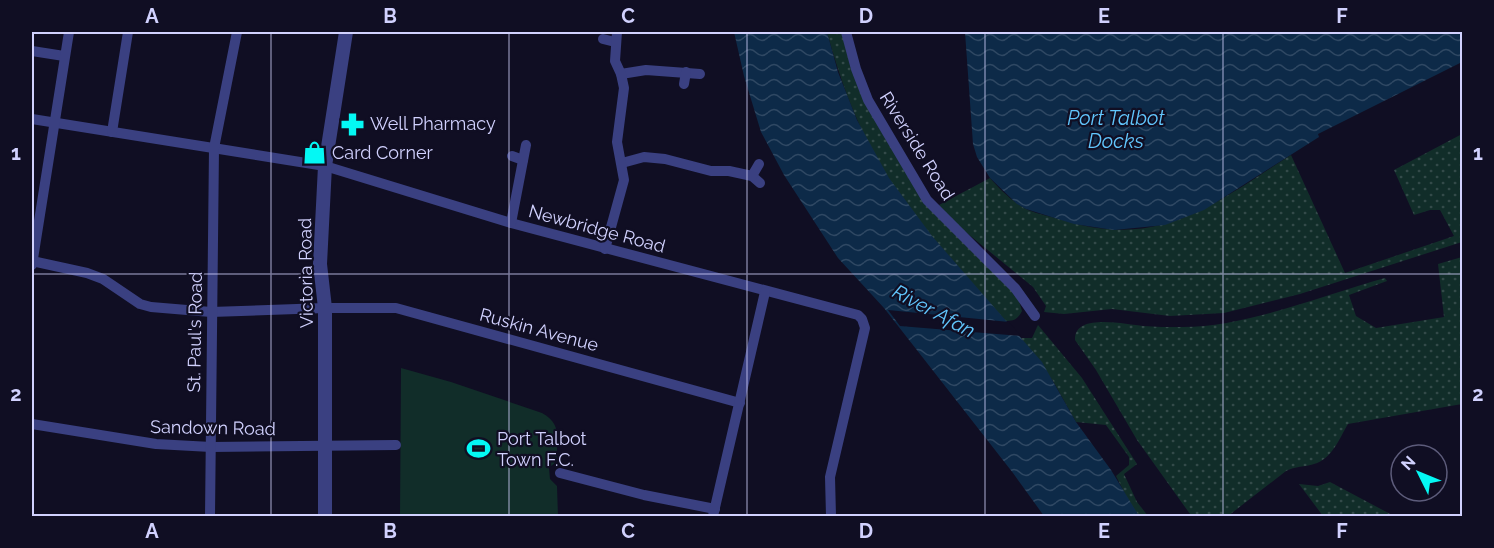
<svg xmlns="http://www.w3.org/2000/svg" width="1494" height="548" viewBox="0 0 1494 548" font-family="Raleway,sans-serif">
<defs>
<pattern id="grass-dots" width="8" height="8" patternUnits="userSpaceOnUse" patternTransform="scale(1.5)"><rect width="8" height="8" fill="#112d29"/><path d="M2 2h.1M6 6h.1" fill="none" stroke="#334a49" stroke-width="1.8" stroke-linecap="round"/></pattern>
<pattern id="water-waves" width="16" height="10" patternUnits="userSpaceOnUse" patternTransform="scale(1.5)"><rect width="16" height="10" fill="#0d2a48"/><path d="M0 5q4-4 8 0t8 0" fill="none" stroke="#2f4863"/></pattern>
</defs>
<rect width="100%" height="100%" fill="#100e23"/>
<g fill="url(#grass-dots)">
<path d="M827,32H846L856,69L927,200L1015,288L1022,311C1018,319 1014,321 1005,321C961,269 911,219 877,159C854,119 839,76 827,32Z"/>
<path d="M1462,134V242L1300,294L1224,313L1170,316L1112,309L1064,314L1044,312L1046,306L1033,287L962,229L939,205L990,178C999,189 1015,204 1028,210C1038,214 1049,216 1059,219C1159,251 1211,206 1291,155L1345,273L1454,236L1440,210H1430L1414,215L1394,170Z"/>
<path d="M1462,257V404L1348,424C1339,439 1332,459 1314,464C1305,467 1295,466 1286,471L1228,516H1192L1190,514L1137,440L1096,370L1075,340C1074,312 1127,325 1143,326C1155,327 1168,327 1180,327C1244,328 1323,295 1385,278L1387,281L1349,295L1356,316L1376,328L1444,317L1438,264Z"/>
<polygon points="1038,325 1082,378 1137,464 1124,474 1137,502 1148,516 1139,516 1129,502 1116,476 1129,465 1129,457 1106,425 1076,422 1053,381 1021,338 1032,338"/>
<polygon points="1330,482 1394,516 1323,516 1299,484 1318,486"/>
</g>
<path fill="#112d29" d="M401,368L451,382L542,413C563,425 556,438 557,461L549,468L550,479L557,486L558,516H400Z"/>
<g fill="url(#water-waves)">
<polygon points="734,32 827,32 838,72 857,120 889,178 932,236 1042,362 1076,422 1111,470 1139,516 1044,516 1013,473 884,308 838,258 784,175 761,132 744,76"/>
<polygon points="965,32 1462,32 1462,62 1318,134 1319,137 1204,210 1165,225 1114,230 1074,224 1026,209 1017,204 990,178 977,157 973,144"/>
</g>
<polygon fill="#100e23" points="888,310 1009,322 1021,336 900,326"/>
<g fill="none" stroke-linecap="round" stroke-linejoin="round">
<g stroke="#3a4081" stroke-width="10">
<polyline points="846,32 856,69 868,100 927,200 1015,288 1035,316"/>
<polyline points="603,39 615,42"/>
<polyline points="32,51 64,56"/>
<polyline points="621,74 646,70 700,74"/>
<polyline points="684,84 686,72"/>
<polyline points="32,119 325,166 511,223 858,315 862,319 865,328 830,477 831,516"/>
<polyline points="112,132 128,32"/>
<polyline points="512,156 523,160"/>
<polyline points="622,163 644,157 665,159 711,171 729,171 752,176 760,183"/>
<polyline points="752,176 759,164"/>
<polyline points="511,223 526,145"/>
<polyline points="605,249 624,180 617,142 624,88 621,74 615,61 617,32"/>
<polyline points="32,261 87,273 103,279 140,304 151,307 211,312 325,308 396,308 740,403"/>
<polyline points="32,265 69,32"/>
<polyline points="32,424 156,444 211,447 396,445"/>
<polyline points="560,473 644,495 715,509"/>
<polyline points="210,516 214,148 237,32"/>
<polyline points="713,516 765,292"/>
</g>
<polyline stroke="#3a4081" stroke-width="14" points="325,516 325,308 320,264 325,166 346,32"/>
</g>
<path fill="none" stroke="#d1d1fe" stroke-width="1.5" stroke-opacity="0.55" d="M271,32V516M509,32V516M747,32V516M985,32V516M1223,32V516M32,274H1462"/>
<defs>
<symbol id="pharmacy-bare" viewBox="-9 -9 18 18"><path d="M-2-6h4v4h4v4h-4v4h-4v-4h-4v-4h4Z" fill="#04f8f4" stroke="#100e23" stroke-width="2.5" paint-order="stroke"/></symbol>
<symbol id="shop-bare" viewBox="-9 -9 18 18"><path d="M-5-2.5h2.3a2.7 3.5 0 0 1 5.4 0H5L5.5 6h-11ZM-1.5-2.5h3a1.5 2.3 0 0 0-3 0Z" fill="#04f8f4" stroke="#100e23" stroke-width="2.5" paint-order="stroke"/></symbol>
<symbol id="stadium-bare" viewBox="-9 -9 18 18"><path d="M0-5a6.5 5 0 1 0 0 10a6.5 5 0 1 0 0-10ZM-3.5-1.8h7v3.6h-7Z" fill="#04f8f4" stroke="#100e23" stroke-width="2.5" paint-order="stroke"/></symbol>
</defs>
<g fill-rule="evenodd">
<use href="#pharmacy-bare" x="336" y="108" width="33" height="33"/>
<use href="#shop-bare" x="298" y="136" width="33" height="33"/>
<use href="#stadium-bare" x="462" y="432" width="33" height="33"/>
</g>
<g text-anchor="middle" stroke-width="4.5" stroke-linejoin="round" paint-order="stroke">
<g font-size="18" fill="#d1d1fe" stroke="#100e23" text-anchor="start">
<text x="370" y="130">Well Pharmacy</text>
<text x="332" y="159">Card Corner</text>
<text x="497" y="445">Port Talbot<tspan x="497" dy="21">Town F.C.</tspan></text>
</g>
<g font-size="18" fill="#d1d1fe" stroke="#100e23">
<text transform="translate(917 146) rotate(58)" y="6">Riverside Road</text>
<text transform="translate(597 229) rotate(15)" y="6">Newbridge Road</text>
<text transform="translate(306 273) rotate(-91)" y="6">Victoria Road</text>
<text transform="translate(539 330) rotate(15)" y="6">Ruskin Avenue</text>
<text transform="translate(195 332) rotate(-89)" y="6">St. Paul's Road</text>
<text transform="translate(213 428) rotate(1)" y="6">Sandown Road</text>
</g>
<g font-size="20" font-style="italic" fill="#61c6fd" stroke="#100e23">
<text x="1116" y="125">Port Talbot<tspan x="1116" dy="23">Docks</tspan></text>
<text transform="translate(934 311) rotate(28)" y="7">River Afan</text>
</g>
</g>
<rect width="1494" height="548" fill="none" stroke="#100e23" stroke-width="66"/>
<g transform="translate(1419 473) rotate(313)"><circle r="28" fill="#100e23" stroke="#5d5c7b" stroke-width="1.5"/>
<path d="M0-4.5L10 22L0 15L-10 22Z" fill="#04f8f4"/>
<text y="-9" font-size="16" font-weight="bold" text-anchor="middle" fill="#d1d1fe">N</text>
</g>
<rect x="33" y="33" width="1428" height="482" fill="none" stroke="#d1d1fe" stroke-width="2"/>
<g font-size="20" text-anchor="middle" font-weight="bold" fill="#d1d1fe">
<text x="152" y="23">A</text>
<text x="390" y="23">B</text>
<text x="628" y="23">C</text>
<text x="866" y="23">D</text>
<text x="1104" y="23">E</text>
<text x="1342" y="23">F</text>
<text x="16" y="160">1</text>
<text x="1478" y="160">1</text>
<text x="16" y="401">2</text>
<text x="1478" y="401">2</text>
<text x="152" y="538">A</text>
<text x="390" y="538">B</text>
<text x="628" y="538">C</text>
<text x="866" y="538">D</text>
<text x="1104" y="538">E</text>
<text x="1342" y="538">F</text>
</g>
</svg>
